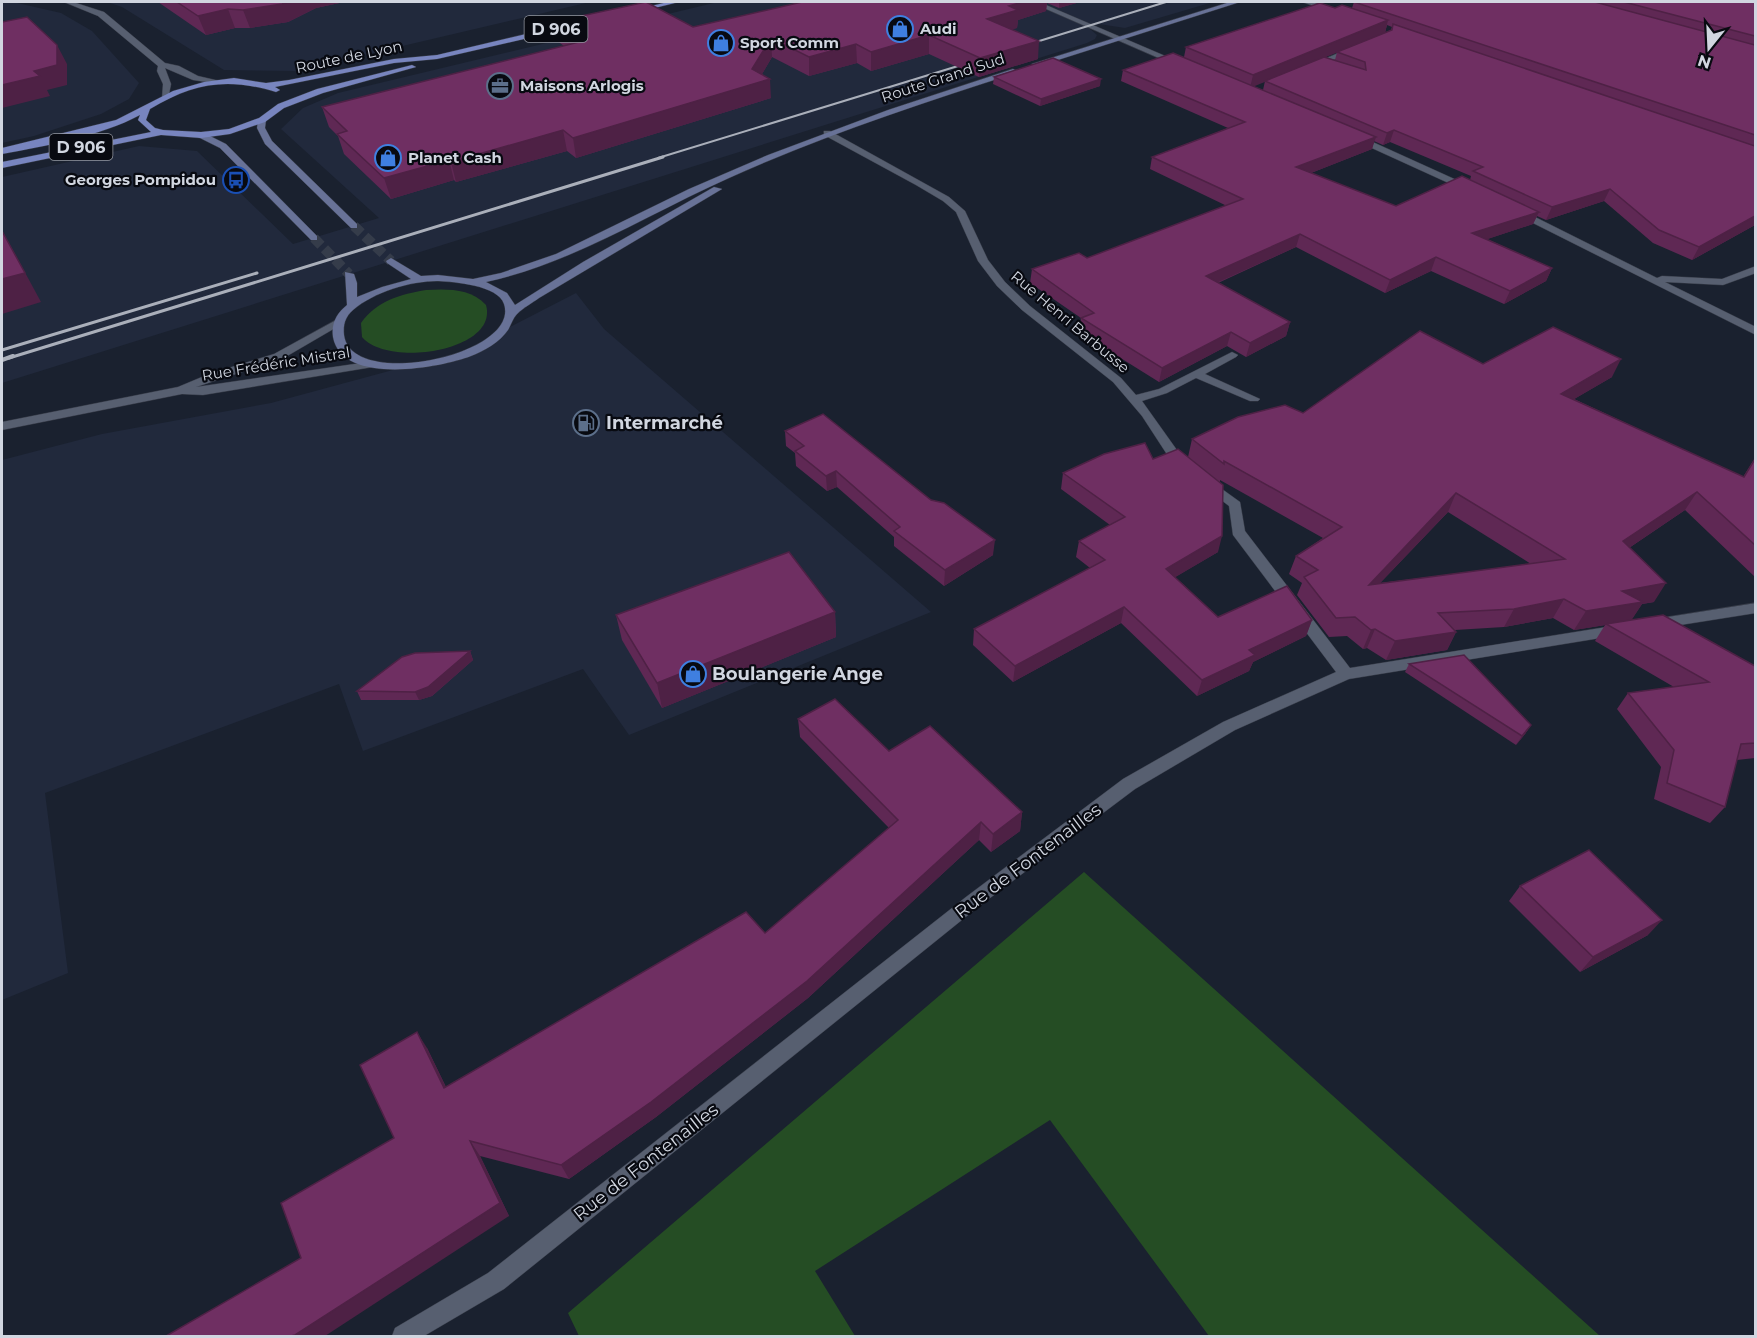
<svg xmlns="http://www.w3.org/2000/svg" width="1757" height="1338" viewBox="0 0 1757 1338" font-family="Montserrat,sans-serif">
<rect width="100%" height="100%" fill="#1a212f"/>
<g fill="#21293c">
<polygon points="2,2 13,2 61,13 92,31 139,83 129,99 101,114 34,136 2,143"/>
<polygon points="107,2 590,2 296,71 224,70 122,7"/>
<polygon points="718,2 1213,2 1125,28 1099,24 1089,28 1097,35 1095,39 1087,43 2,383 2,177 139,146 197,151 293,244 379,218 281,129 303,108 338,93"/>
<polygon points="576,293 604,329 931,612 629,735 583,669 363,751 339,684 45,793 68,973 2,1000 2,460 102,434 271,403 463,351"/>
</g>
<g fill="#254d24">
<path d="M426,290C447,289 470,288 486,305C499,351 388,368 362,337L361,323C376,301 401,294 426,290Z"/>
<polygon points="1084,872 1600,1336 1209,1336 1050,1120 815,1271 855,1336 579,1336 568,1313"/>
</g>
<g fill="none" stroke-linecap="round" stroke-linejoin="round">
<g stroke="#353c4a" stroke-width="10" stroke-dasharray="10 5" stroke-linecap="butt">
<polyline points="354,226 391,261"/>
<polyline points="314,238 349,274"/>
</g>
<defs>
<g id="minor">
<polygon points="64,2 73,2 104,12 165,63 179,66 198,76 224,82 220,84 193,80 165,68 171,84 168,99 162,99 163,84 157,71 158,66 98,16"/>
<polygon points="1030,2 1039,2 1184,64 1177,66"/>
<polygon points="1302,2 1312,2 1337,10 1333,12"/>
<polygon points="1352,47 1359,49 1313,69 1306,67"/>
<polygon points="824,131 830,131 949,197 965,211 988,260 1005,282 1030,306 1121,378 1136,395 1159,389 1232,352 1238,355 1236,357 1205,374 1260,399 1258,401 1250,401 1196,378 1167,393 1142,401 1179,453 1191,464 1189,467 1181,467 1170,459 1142,416 1113,382 1022,310 997,286 978,261 956,212 943,201 916,185 824,135"/>
<polygon points="1355,134 1472,187 1474,189 1466,191 1352,139 1351,137"/>
<polygon points="1515,210 1521,210 1657,278 1662,276 1722,279 1756,266 1756,273 1723,285 1665,282 1756,327 1756,335 1515,214"/>
<polygon points="1208,479 1240,502 1245,531 1350,668 1619,625 1626,630 1619,635 1349,679 1235,730 1135,789 978,907 504,1289 424,1336 392,1336 395,1328 488,1273 966,897 1123,779 1223,722 1336,672 1233,535 1229,506 1203,486 1202,483"/>
<polygon points="1756,603 1756,613 1655,629 1648,624 1655,619"/>
</g>
<polygon id="tertiary" points="338,319 343,322 342,324 282,359 196,387 375,361 381,364 379,366 203,395 182,394 2,430 2,422 178,387 209,374 274,354"/>
<g id="secondary">
<polygon points="1230,2 1240,2 1039,66 1032,64"/>
<path d="M1013,69L1017,71L1016,73C919,104 822,136 729,178C648,214 573,263 486,282L507,293L515,305L583,262L714,187L722,189L539,298C532,303 523,308 517,314C513,318 511,325 508,330C500,342 484,351 471,356C440,368 342,386 333,337C331,323 337,313 347,305L345,272L354,274L357,283V297L382,287L411,279L387,263L386,261L391,258L421,276L438,275L473,279L501,273L556,254L689,189L768,155L888,110ZM438,281C454,282 498,285 504,304C521,355 351,391 344,335C343,325 345,317 353,310C374,292 410,281 438,281Z"/>
<polygon points="262,117 266,120 265,128 272,141 357,224 357,228 351,228 265,144 257,128 258,120"/>
<polygon points="198,133 204,133 226,144 317,236 317,240 311,240 220,148 198,137"/>
</g>
<g id="primary">
<polygon points="668,2 679,2 634,13 630,11"/>
<path d="M573,23L576,27L437,59L394,63L275,87L280,90L276,92C227,77 193,83 150,109L146,120L155,128L163,130L201,132L229,129L259,118L278,104L317,89L412,65L416,67L323,93L284,108L265,122L230,134L201,138L161,135L2,168V162L151,132L138,120L140,115C101,136 45,146 2,154V148L116,120L173,91L204,82L234,78L266,83L289,80L394,59L437,55Z"/>
</g>
</defs>
<use href="#minor" stroke="#363b47" stroke-width="1"/>
<use href="#tertiary" stroke="#363b47" stroke-width="1"/>
<use href="#secondary" stroke="#363b47" stroke-width="1"/>
<use href="#primary" stroke="#363b47" stroke-width="1"/>
<use href="#minor" fill="#575f70" fill-rule="evenodd"/>
<use href="#tertiary" fill="#575f70" fill-rule="evenodd"/>
<use href="#secondary" fill="#687297" fill-rule="evenodd"/>
<use href="#primary" fill="#7885bf" fill-rule="evenodd"/>
<g stroke="#aaafba" stroke-width="2">
<polyline points="1023,46 1166,2"/>
<polyline points="658,158 971,62"/>
</g>
<g stroke="#aaafba" stroke-width="3">
<polyline points="2,350 257,273"/>
<polyline points="9,358 663,157"/>
</g>
<polyline stroke="#aaafba" stroke-width="4" points="2,360 13,356"/>
</g>
<g fill="#5f2854" fill-rule="evenodd">
<polygon points="158,2 344,2 316,8 288,22 250,28 235,28 206,35"/>
<polygon points="802,2 1080,2 1059,8 1047,3 1046,11 1018,20 1017,28 1012,29 1038,59 979,77 929,54 871,71 857,63 809,76 772,57 762,74 771,98 576,158 567,151 456,182 454,180 391,199 344,154 338,136 329,127 322,107 564,46 556,40 553,22 693,27"/>
<path d="M1354,2H1755V225L1692,260L1653,243L1604,201L1546,220L1537,216L1533,224L1487,239L1552,268L1546,281L1504,304L1431,271L1385,293L1296,247L1218,283L1290,322L1286,336L1246,357L1227,346L1159,382L1079,332L1081,318L1030,283L1032,269L1087,258L1227,206L1150,169L1152,157L1228,128L1121,81L1123,70L1184,57L1186,47L1335,8H1352ZM1387,25L1392,27L1391,30L1337,52L1335,60L1325,57L1385,33ZM1268,80L1265,81L1263,90L1253,86ZM1374,141L1383,145L1390,142L1471,176L1470,180L1396,206L1311,173L1372,149Z"/>
<polygon points="994,77 1100,86 1040,106 993,84"/>
<path d="M1483,364L1612,377L1574,399L1743,477L1755,458V577L1685,510L1629,548L1654,602L1642,604L1631,620L1755,666V758L1737,760L1725,807L1710,823L1654,799L1661,767L1617,709L1628,693L1674,687L1595,641L1605,625L1574,630L1553,618L1504,627L1455,630L1456,632L1447,650L1386,660L1367,648L1363,649L1347,636L1329,637L1297,595L1302,583L1289,574L1296,556L1323,538L1220,480L1218,552L1175,577L1218,617L1312,620L1306,636L1253,662L1249,671L1197,696L1121,623L1013,682L973,645L974,629L1090,568L1076,557L1079,541L1110,525L1061,489L1063,473L1153,459L1188,457L1192,439L1303,413ZM1448,512L1531,564L1380,583Z"/>
<polygon points="785,431 993,555 944,586 894,546 894,537 837,487 827,491 796,466 795,453 786,446"/>
<polygon points="835,612 836,637 662,708 622,640 616,615"/>
<polygon points="470,651 473,660 432,696 419,700 361,700 357,691"/>
<polygon points="1409,664 1531,725 1525,734 1516,745 1405,672"/>
<polygon points="798,719 889,751 1022,812 1020,831 991,852 979,840 808,998 656,1117 569,1179 480,1156 509,1216 301,1258 394,1138 427,1048 446,1087 765,933 889,828 800,737"/>
<polygon points="1520,886 1648,935 1580,972 1509,901"/>
</g>
<g fill="#4e2145">
<polygon points="287,2 344,2 316,8 288,22 250,28 243,10"/>
<polygon points="1022,2 1047,2 1046,11 1018,20 1017,28 986,37 987,19 1009,6"/>
<polygon points="1059,2 1080,2 1059,8"/>
<polygon points="228,9 235,28 206,35 198,16"/>
<polygon points="1388,20 1385,33 1250,88 1253,75"/>
<polygon points="929,35 929,54 871,71 871,52"/>
<polygon points="771,38 772,57 757,83 770,79 771,98 576,158 573,138 752,69"/>
<polygon points="1039,41 1038,59 979,77 980,58"/>
<polygon points="856,44 857,63 809,76 809,57"/>
<polygon points="57,45 67,64 67,85 47,90 50,96 2,108 2,85 34,71"/>
<polygon points="1101,79 1100,86 1040,106 1041,99"/>
<polygon points="563,130 567,151 456,182 451,162"/>
<polygon points="1394,130 1390,142 1383,145 1387,133"/>
<polygon points="1376,137 1372,149 1293,180 1296,167"/>
<polygon points="449,160 454,180 391,199 384,178"/>
<polygon points="1610,189 1604,201 1546,220 1552,207"/>
<polygon points="1539,212 1533,224 1467,246 1472,233"/>
<polygon points="1755,216 1755,225 1692,260 1699,247"/>
<polygon points="2,230 41,302 2,314"/>
<polygon points="1300,234 1296,247 1203,289 1206,276"/>
<polygon points="1436,257 1431,271 1385,293 1390,280"/>
<polygon points="1552,268 1546,281 1504,304 1510,291"/>
<polygon points="1290,322 1286,336 1246,357 1250,343"/>
<polygon points="1231,332 1227,346 1159,382 1162,368"/>
<polygon points="1621,359 1612,377 1552,412 1561,394"/>
<polygon points="836,471 837,487 827,491 826,476"/>
<polygon points="1697,492 1685,510 1611,560 1623,541"/>
<polygon points="1456,493 1448,512 1361,603 1369,585"/>
<polygon points="1222,536 1218,552 1162,585 1166,569"/>
<polygon points="995,540 993,555 944,586 945,570"/>
<polygon points="1666,583 1654,602 1642,604 1631,621 1574,630 1586,611 1622,591"/>
<polygon points="1564,599 1553,618 1504,627 1514,609"/>
<polygon points="1124,607 1121,623 1013,682 1015,666"/>
<polygon points="835,612 836,637 662,708 657,683"/>
<polygon points="1312,620 1306,636 1253,662 1249,671 1197,696 1202,680 1249,650"/>
<polygon points="1375,629 1367,648 1363,649 1371,630"/>
<polygon points="1456,632 1447,650 1386,660 1395,641"/>
<polygon points="470,651 473,660 432,696 419,700 415,692"/>
<polygon points="1531,725 1525,734 1516,745 1522,736"/>
<polygon points="1022,812 1020,831 991,852 993,834"/>
<polygon points="981,822 979,840 808,998 656,1117 569,1179 561,1165"/>
<polygon points="1662,920 1648,935 1580,972 1593,957"/>
<polygon points="417,1032 427,1048 454,1104 444,1088"/>
<polygon points="470,1141 480,1156 509,1216 325,1336 291,1336"/>
</g>
<g fill="#6f2f62" stroke="#4e2145" stroke-width="1.5" fill-rule="evenodd">
<polygon points="177,2 287,2 282,4 243,10 228,9 198,16"/>
<polygon points="646,2 693,27 802,2 1022,2 1009,6 1018,10 987,19 1039,41 980,58 929,35 871,52 856,44 809,57 771,38 752,69 770,79 573,138 563,130 451,162 449,160 384,178 337,134 347,131 322,107 583,41 553,22"/>
<polygon points="1354,2 1595,2 1755,45 1755,135"/>
<polygon points="1624,2 1755,2 1755,36"/>
<polygon points="1320,3 1335,8 1342,5 1388,20 1253,75 1186,47"/>
<polygon points="27,17 57,45 57,65 34,71 40,76 2,85 2,22"/>
<polygon points="1393,24 1755,146 1755,216 1699,247 1659,230 1610,189 1552,207 1473,171 1483,167 1394,130 1387,133 1265,81 1324,57 1366,70 1365,62 1337,52 1392,30"/>
<polygon points="1173,53 1376,137 1296,167 1396,206 1462,176 1539,212 1472,233 1552,268 1510,291 1436,257 1390,280 1300,234 1206,276 1290,322 1250,343 1231,332 1162,368 1081,318 1094,313 1032,269 1079,253 1087,258 1243,199 1152,157 1245,122 1123,70"/>
<polygon points="1053,58 1101,79 1041,99 994,77"/>
<polygon points="2,231 25,273 2,279"/>
<path d="M1553,327L1621,359L1561,394L1744,477L1755,459V545L1697,492L1623,541L1666,583L1622,591L1643,602L1586,611L1564,599L1514,609L1438,613L1456,632L1395,641L1375,629L1371,630L1355,617L1336,618L1304,577L1318,570L1296,556L1342,527L1224,461V464L1192,439L1238,417L1285,405L1303,413L1420,331L1483,364ZM1456,493L1565,559L1369,585Z"/>
<polygon points="823,414 931,500 944,503 995,540 945,570 894,531 900,527 836,471 826,476 795,451 804,446 785,431"/>
<polygon points="1145,443 1153,459 1178,449 1223,485 1222,536 1166,569 1218,617 1287,586 1312,620 1249,650 1255,655 1202,680 1124,607 1015,666 974,629 1105,560 1079,541 1125,517 1063,473 1104,454"/>
<polygon points="789,552 835,612 657,683 616,615"/>
<polygon points="1663,615 1755,666 1755,743 1741,744 1725,807 1667,783 1674,750 1628,693 1709,682 1606,624"/>
<polygon points="470,651 428,687 415,692 357,691 402,657 415,653"/>
<polygon points="1464,655 1531,725 1522,736 1409,664"/>
<polygon points="835,699 889,751 930,726 1022,812 993,834 981,822 807,981 651,1102 561,1165 470,1141 500,1203 295,1335 291,1336 166,1336 301,1258 281,1203 394,1138 360,1065 417,1032 444,1088 746,912 765,933 898,820 798,719"/>
<polygon points="1589,850 1662,920 1593,957 1520,886"/>
</g>
<defs>
<symbol id="shop-ring" viewBox="-11 -11 22 22"><circle r="9.5" fill="#080a11" stroke="#3f7fe0" stroke-width="1.5"/><path d="M-5-2.5h2.3a2.7 3.5 0 0 1 5.4 0H5L5.5 6h-11ZM-1.5-2.5h3a1.5 2.3 0 0 0-3 0Z" fill="#3f7fe0"/></symbol>
<symbol id="office-ring" viewBox="-11 -11 22 22"><circle r="9.5" fill="#080a11" stroke="#5c6f8a" stroke-width="1.5"/><path d="M-6-3h4V-5.5h4V-3h4V5H-6ZM-1-4.5V-3h2v-1.5ZM-6 0V1H6V0Z" fill="#5c6f8a"/></symbol>
<symbol id="bus-ring" viewBox="-11 -11 22 22"><circle r="9.5" fill="#080a11" stroke="#1a4fb4" stroke-width="1.5"/><path d="M-5-6H5V4H4V6H2V4H-2V6H-4V4H-5ZM-3.5-4V0h7V-4ZM-3.5 1.2v1.5H-2V1.2ZM2 1.2v1.5H3.5V1.2Z" fill="#1a4fb4"/></symbol>
<symbol id="fuel-ring" viewBox="-11 -11 22 22"><circle r="9.5" fill="#080a11" stroke="#5c6f8a" stroke-width="1.5"/><path d="M-5.5-6h7V0h2V4h1.3V-2.5L3-4.5l.8-.8L6-3V5H2.5V1h-1V6h-7ZM-4.2-4.7v3.2H.2V-4.7Z" fill="#5c6f8a"/></symbol>
</defs>
<g fill-rule="evenodd">
<use href="#shop-ring" x="885" y="14" width="30" height="30"/>
<use href="#shop-ring" x="706" y="28" width="30" height="30"/>
<use href="#office-ring" x="485" y="71" width="30" height="30"/>
<use href="#shop-ring" x="373" y="143" width="30" height="30"/>
<use href="#bus-ring" x="221" y="165" width="30" height="30"/>
<use href="#fuel-ring" x="571" y="408" width="30" height="30"/>
<use href="#shop-ring" x="678" y="659" width="30" height="30"/>
</g>
<g text-anchor="middle" stroke-width="4.5" stroke-linejoin="round" paint-order="stroke">
<g font-size="15" font-weight="bold" fill="#d1d6e0" stroke="#080a11" text-anchor="start">
<text x="920" y="34">Audi</text>
<text x="740" y="48">Sport Comm</text>
<text x="520" y="91">Maisons Arlogis</text>
<text x="408" y="163">Planet Cash</text>
<text x="216" y="185" text-anchor="end">Georges Pompidou</text>
</g>
<g font-size="15" fill="#d1d6e0" stroke="#080a11">
<text transform="translate(349 57) rotate(-12)" y="5">Route de Lyon</text>
<text transform="translate(943 78) rotate(-18)" y="5">Route Grand Sud</text>
<text transform="translate(1070 322) rotate(40)" y="5">Rue Henri Barbusse</text>
<text transform="translate(276 364) rotate(-9)" y="5">Rue Frédéric Mistral</text>
</g>
<g fill="#080a11" stroke="#9599a2" stroke-width="1.5">
<rect x="524.5" y="16" width="63" height="26" rx="4.5"/>
<rect x="49.5" y="134" width="63" height="26" rx="4.5"/>
</g>
<g font-size="16" font-weight="bold" fill="#d1d6e0">
<text x="556" y="35">D 906</text>
<text x="81" y="153">D 906</text>
</g>
<g font-size="18" font-weight="bold" fill="#d1d6e0" stroke="#080a11" text-anchor="start">
<text x="606" y="429">Intermarché</text>
<text x="712" y="680">Boulangerie Ange</text>
</g>
<g font-size="18" fill="#d1d6e0" stroke="#080a11">
<text transform="translate(1028 861) rotate(-37)" y="6">Rue de Fontenailles</text>
<text transform="translate(646 1162) rotate(-38)" y="6">Rue de Fontenailles</text>
</g>
</g>
<rect width="1757" height="1338" fill="none" stroke="#d1d6e0" stroke-width="6"/>
<g transform="translate(1709 48) rotate(198)" stroke="#080a11" stroke-width="4.5" paint-order="stroke">
<path d="M0-4.5L10 22L0 15L-10 22Z" fill="#d1d6e0"/>
<text y="-9" font-size="16" font-weight="bold" text-anchor="middle" fill="#d1d6e0">N</text>
</g>
</svg>
